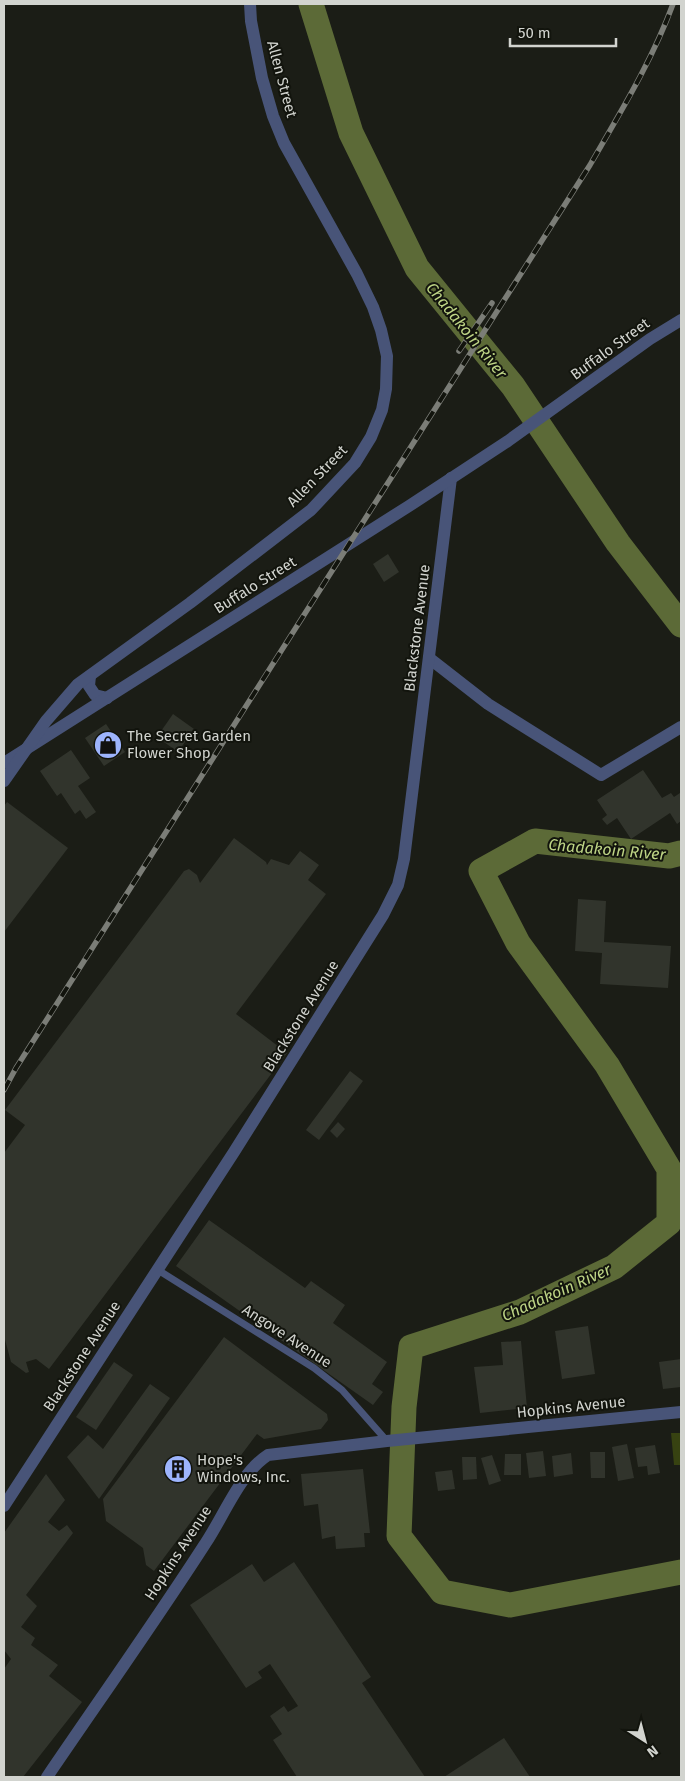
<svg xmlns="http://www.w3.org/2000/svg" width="685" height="1781" viewBox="0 0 685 1781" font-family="'Fira Sans',sans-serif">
<rect width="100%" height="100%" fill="#1b1d16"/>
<polygon fill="#374211" points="671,1433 681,1433 681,1465 674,1465"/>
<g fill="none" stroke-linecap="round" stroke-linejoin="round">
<g stroke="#5c6a37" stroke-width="25">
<polyline points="311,4 351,133 417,268 513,386 618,543 681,625"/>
<polyline points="681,853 669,856 535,841 481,871 518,943 607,1065 669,1169 669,1223 614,1267 520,1312 411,1347 404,1407 399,1536 442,1592 510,1605 681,1572"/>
</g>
</g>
<g fill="#31342c">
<polygon points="388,554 399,572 384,582 373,564"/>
<polygon points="173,714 194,729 178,752 157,737"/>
<polygon points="106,724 125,752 104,766 85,738"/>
<polygon points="71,750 90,778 78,786 96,812 86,819 80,810 75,814 61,793 57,796 40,771"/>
<polygon points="643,770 662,798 671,793 674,797 680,793 681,795 681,821 677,824 670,813 631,839 617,818 607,825 602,819 607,815 597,800"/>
<polygon points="7,802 68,848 4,932 4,806"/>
<polygon points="234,838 266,862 267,865 271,859 289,865 300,851 319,865 308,880 326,894 236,1014 287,1053 49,1369 36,1359 26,1362 29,1372 26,1373 11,1362 4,1336 4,1153 25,1125 5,1110 184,871 189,869 197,875 200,883"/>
<polygon points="578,899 606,901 604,942 671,946 668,988 600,984 602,953 575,951"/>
<polygon points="350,1071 363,1081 319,1140 306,1130"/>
<polygon points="338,1122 345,1129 337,1138 330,1131"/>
<polygon points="209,1220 305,1288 311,1281 345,1305 333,1323 387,1362 372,1384 383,1392 373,1405 176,1266"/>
<polygon points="588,1326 595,1374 562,1379 555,1331"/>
<polygon points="224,1337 327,1414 328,1420 321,1429 264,1439 257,1434 154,1571 146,1565 143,1548 106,1521 103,1499"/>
<polygon points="521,1341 527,1408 480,1413 474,1367 503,1365 501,1342"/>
<polygon points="681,1359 681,1387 663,1389 659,1362"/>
<polygon points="114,1362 133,1375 96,1430 76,1417"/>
<polygon points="150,1384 170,1398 99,1499 67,1457 88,1435 103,1449"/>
<polygon points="627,1444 634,1478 618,1481 612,1447"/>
<polygon points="655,1445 660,1473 648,1475 647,1466 638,1467 635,1448"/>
<polygon points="543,1451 546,1476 529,1478 526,1453"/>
<polygon points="590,1452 605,1452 605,1478 591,1478"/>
<polygon points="571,1453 573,1474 554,1477 552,1456"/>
<polygon points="505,1454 521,1454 521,1475 504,1475"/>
<polygon points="492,1455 501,1481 489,1485 481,1458"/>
<polygon points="462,1457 476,1457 477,1479 463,1480"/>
<polygon points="363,1469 370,1533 364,1533 365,1547 336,1549 335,1536 322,1539 318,1504 304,1506 301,1474"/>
<polygon points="452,1470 455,1489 438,1491 435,1472"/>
<polygon points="46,1474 65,1500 48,1522 59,1531 67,1525 73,1533 26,1595 37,1606 21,1627 35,1638 31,1645 58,1665 49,1676 82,1702 23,1777 6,1777 4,1774 4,1669 11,1659 4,1650 4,1533"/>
<polygon points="294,1562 371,1677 362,1683 425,1777 297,1777 273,1740 282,1734 270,1716 284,1706 288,1712 298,1706 270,1664 258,1672 262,1678 246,1688 190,1605 252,1564 264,1582"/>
<polygon points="504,1738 530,1777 444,1777"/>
</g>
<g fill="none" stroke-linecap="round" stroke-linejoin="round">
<polyline stroke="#485478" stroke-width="7" points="158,1270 314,1368 342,1390 387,1441"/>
<g stroke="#485478" stroke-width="12">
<polyline points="429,658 488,704 601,775 681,727"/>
<polyline points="4,1506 234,1152 383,915 398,885 404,859 451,478"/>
<path d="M47,1777C100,1699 154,1623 205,1544C224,1516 240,1473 268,1455L387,1441L681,1412"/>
</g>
<g stroke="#485478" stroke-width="12">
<polyline points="90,676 89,686 95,695 107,698"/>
<polyline points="4,763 409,506 508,441 650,339 681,320"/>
<polyline points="4,781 46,721 78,684 190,603 311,510 355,463 371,437 382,410 386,389 387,356 381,330 373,307 357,274 284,143 273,116 262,78 251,21 250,4"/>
</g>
<defs>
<g id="rail">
<polyline points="459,351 492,303"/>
<path d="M4,1090L16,1068L590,165C620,113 652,61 673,4"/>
</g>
</defs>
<use href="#rail" stroke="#7b7d77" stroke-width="5.5"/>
<use href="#rail" stroke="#12140d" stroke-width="4" stroke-dasharray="11" stroke-linecap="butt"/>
</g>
<defs>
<symbol id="shop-disc" viewBox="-11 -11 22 22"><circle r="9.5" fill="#9db4fd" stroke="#12140d"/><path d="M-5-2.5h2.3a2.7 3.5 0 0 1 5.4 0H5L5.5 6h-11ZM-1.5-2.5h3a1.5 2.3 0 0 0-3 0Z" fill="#111"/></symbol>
<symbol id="building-disc" viewBox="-11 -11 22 22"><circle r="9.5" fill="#9db4fd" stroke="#12140d"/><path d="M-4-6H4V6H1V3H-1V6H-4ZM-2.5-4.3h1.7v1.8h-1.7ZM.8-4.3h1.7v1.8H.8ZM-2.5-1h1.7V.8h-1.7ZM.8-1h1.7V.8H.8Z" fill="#111"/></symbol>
</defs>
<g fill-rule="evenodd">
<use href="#shop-disc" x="92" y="729" width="32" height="32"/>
<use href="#building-disc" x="162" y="1453" width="32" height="32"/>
</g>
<g text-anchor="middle" stroke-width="4" stroke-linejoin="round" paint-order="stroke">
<g font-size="15" fill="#d2d4cf" stroke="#12140d">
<text transform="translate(282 79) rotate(75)" y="5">Allen Street</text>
<text transform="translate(610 349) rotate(-36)" y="5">Buffalo Street</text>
<text transform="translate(317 476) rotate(-46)" y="5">Allen Street</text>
<text transform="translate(255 585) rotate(-32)" y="5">Buffalo Street</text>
<text transform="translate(417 628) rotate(-83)" y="5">Blackstone Avenue</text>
<text transform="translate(301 1016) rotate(-58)" y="5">Blackstone Avenue</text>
<text transform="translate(287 1336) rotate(33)" y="5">Angove Avenue</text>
<text transform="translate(82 1356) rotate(-57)" y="5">Blackstone Avenue</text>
<text transform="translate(571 1407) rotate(-6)" y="5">Hopkins Avenue</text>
<text transform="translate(178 1553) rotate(-57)" y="5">Hopkins Avenue</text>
</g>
<g font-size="15" fill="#d2d4cf" stroke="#12140d" text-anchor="start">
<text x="127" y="741">The Secret Garden<tspan x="127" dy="17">Flower Shop</tspan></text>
<text x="197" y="1465">Hope's<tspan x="197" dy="17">Windows, Inc.</tspan></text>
</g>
<g font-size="16" font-style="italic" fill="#bdd485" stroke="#12140d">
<text transform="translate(467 330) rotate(51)" y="6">Chadakoin River</text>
<text transform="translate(607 849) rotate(5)" y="6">Chadakoin River</text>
<text transform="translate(556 1292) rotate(-24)" y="6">Chadakoin River</text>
</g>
</g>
<rect width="685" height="1781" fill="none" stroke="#d2d4cf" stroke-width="10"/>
<g transform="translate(645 1741) rotate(144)" stroke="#12140d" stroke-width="4" paint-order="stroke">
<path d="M0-4L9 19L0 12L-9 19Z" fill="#d2d4cf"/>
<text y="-8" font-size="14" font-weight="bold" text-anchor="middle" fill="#d2d4cf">N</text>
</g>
<path d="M510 38v8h106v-8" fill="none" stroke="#d2d4cf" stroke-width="2.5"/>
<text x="518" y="38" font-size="15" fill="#d2d4cf" stroke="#12140d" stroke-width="4" paint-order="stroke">50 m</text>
</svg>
